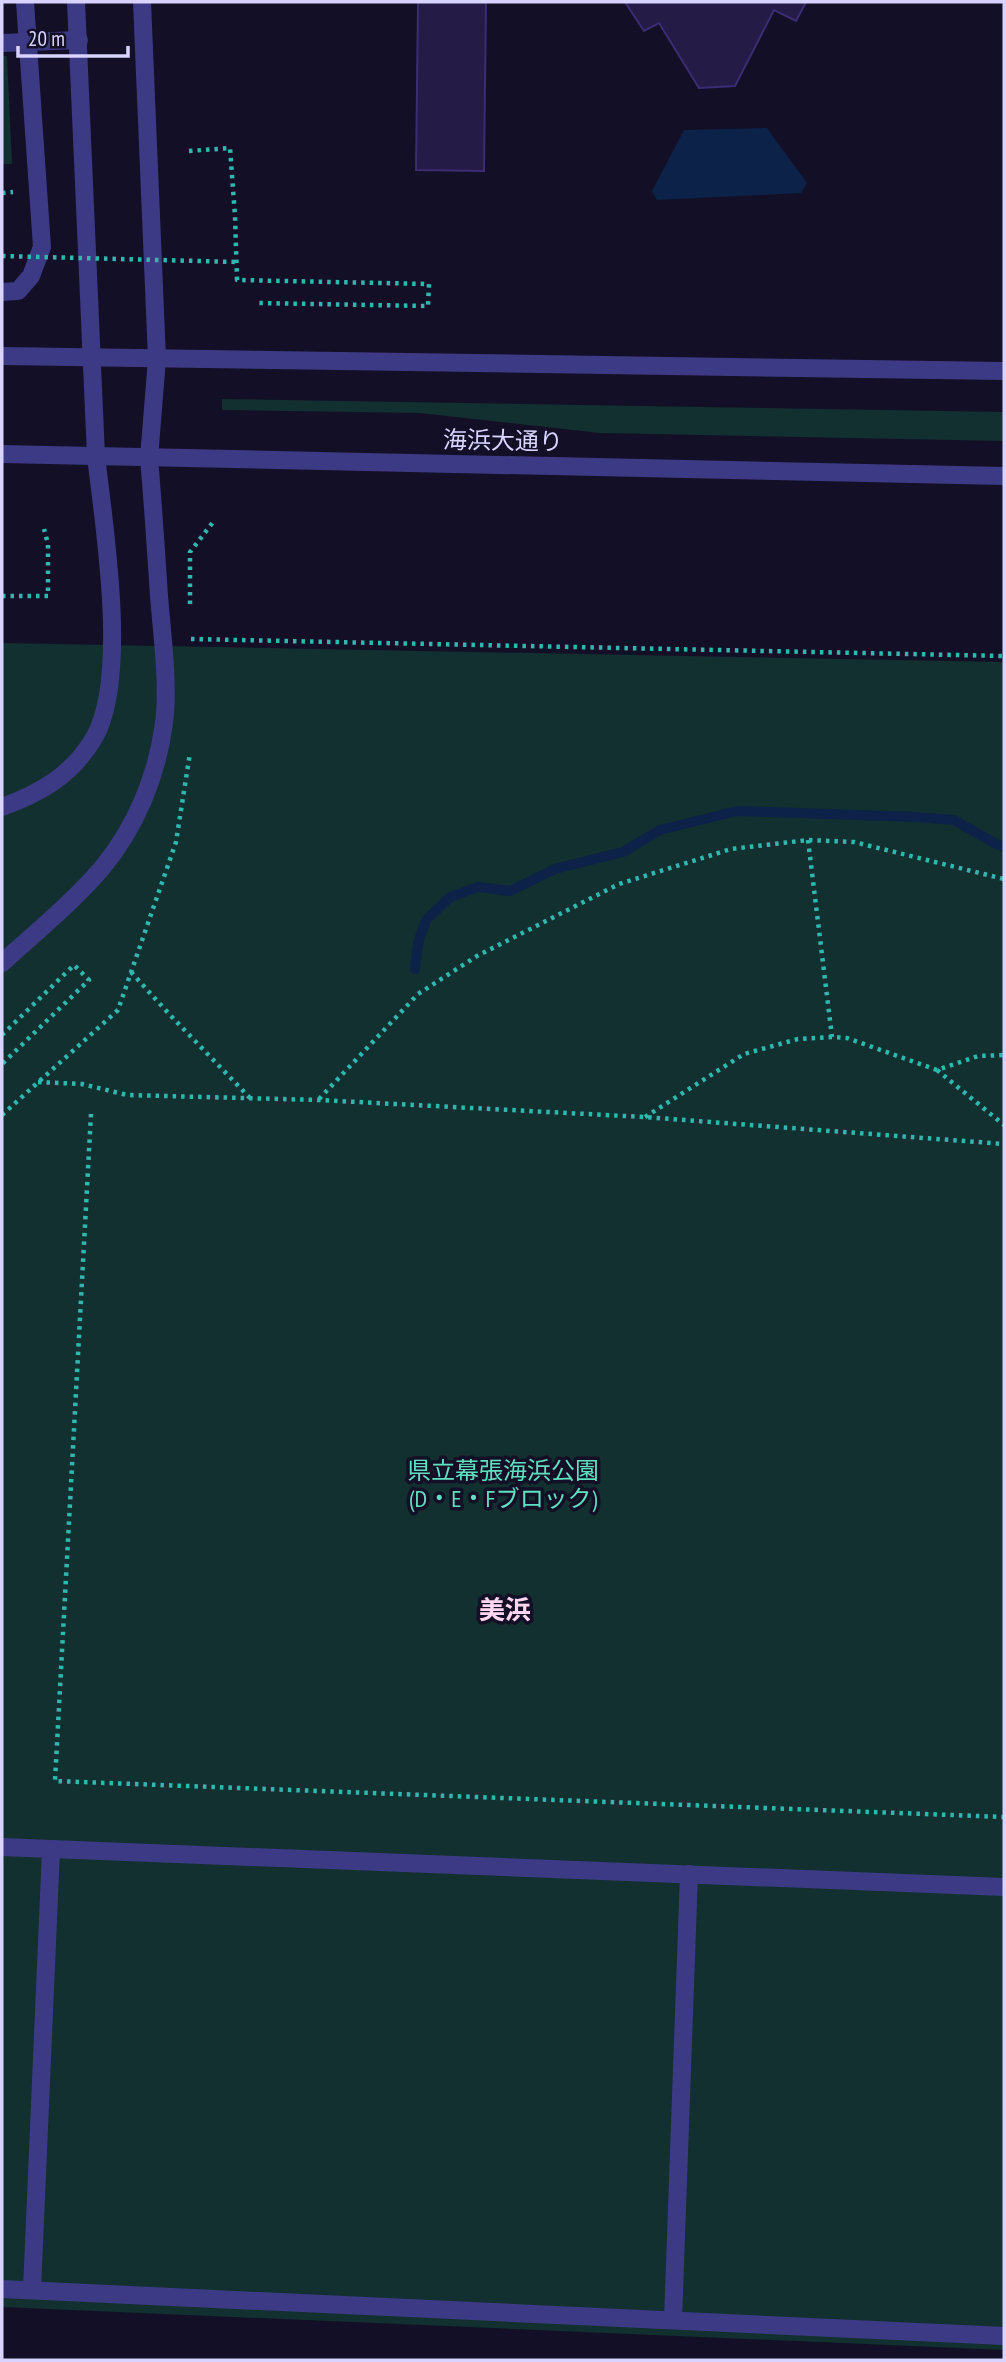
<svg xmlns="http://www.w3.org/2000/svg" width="1006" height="2362" viewBox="0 0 1006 2362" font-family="'PT Sans Narrow','Noto Sans JP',sans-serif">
<rect width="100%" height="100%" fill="#130f26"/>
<g fill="#12302f">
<polygon points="2,56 7,56 12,164 2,164"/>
<polygon points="222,399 1004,412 1004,441 600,433 420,413 222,410"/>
<polygon points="2,643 1004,662 1004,2350 2,2307"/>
</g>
<polygon fill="#0c2248" points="767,128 807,183 801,193 657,200 652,191 684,130"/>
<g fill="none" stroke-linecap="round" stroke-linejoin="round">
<polyline stroke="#0c2248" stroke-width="10" points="415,969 418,943 426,920 450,897 478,887 510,891 555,869 623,852 660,830 737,811 916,817 954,820 996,844 1004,847"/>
</g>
<g fill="#241b47" stroke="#3b2d73" stroke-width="2">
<polygon points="418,2 486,2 484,171 416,170"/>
<polygon points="625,2 806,2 796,21 774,10 735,86 699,88 659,23 644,31"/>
</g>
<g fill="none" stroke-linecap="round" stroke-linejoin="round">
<g stroke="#2fb8b0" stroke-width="4.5" stroke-dasharray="3.5 5" stroke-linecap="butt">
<polyline points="189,151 230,148 235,216 237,280 429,284 428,306 257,303"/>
<polyline points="2,193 13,192"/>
<polyline points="2,596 48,596 48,544 44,529"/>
<polyline points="190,604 190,552 213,522"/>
<polyline points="191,639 1004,656"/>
<polyline points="808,840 832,1037"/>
<polyline points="131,972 170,1015 250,1098"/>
<polyline points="2,1035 74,965 89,980 2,1064"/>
<polyline points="937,1070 1004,1125"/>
<polyline points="38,1082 82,1084 127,1095 319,1100 644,1117 1004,1144"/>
<polyline points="319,1099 418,994 477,956 619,884 731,849 808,840 854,842 1004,879"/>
<polyline points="91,1114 55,1781 1004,1817"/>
<polyline points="2,1115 118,1010 176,842 190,753"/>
<polyline points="645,1117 744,1054 798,1039 832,1037 847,1038 937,1070 978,1056 1004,1055"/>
</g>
<g stroke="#3d3a85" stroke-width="18">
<polyline points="2,43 79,40"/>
<path d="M2,807C41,793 72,775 94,738C129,678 104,526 96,456"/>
<path d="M2,963C36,932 72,903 102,868C136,827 157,776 164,723C169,686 162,634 159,596C156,550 153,504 149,458"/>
<polyline points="2,1847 1004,1887"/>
<polyline points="2,2289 1004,2336"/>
<polyline points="32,2290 51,1850"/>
<polyline points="673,2320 689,1874"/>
</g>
<polyline stroke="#3d3a85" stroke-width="18" points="2,292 18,291 31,276 42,247 25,2"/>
<g stroke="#3d3a85" stroke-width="18">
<polyline points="76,2 96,456"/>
<polyline points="142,2 157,359 149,458"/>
<polyline points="2,356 1004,371"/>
<polyline points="2,454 1004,476"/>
</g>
<polyline stroke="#2fb8b0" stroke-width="4.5" stroke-dasharray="3.5 5" stroke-linecap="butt" points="2,256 237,262"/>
</g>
<g text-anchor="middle" stroke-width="7" stroke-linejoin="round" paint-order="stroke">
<g font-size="24" fill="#d9d4ff" stroke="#130f26">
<text transform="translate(503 441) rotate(1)" y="8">海浜大通り</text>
</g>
<g font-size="24" fill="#5fe0c0" stroke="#130f26">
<text x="503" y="1479">県立幕張海浜公園<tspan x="503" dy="28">(D・E・Fブロック)</tspan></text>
</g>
<g font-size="26" font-weight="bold" fill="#ffd6f0" stroke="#130f26">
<text x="505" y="1619">美浜</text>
</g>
</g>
<rect width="1006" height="2362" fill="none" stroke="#d9d4ff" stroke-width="7"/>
<path d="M18 46v10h110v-10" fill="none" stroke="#d9d4ff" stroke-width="3.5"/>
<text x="28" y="46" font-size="21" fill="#d9d4ff" stroke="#130f26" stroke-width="5" paint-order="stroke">20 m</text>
</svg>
